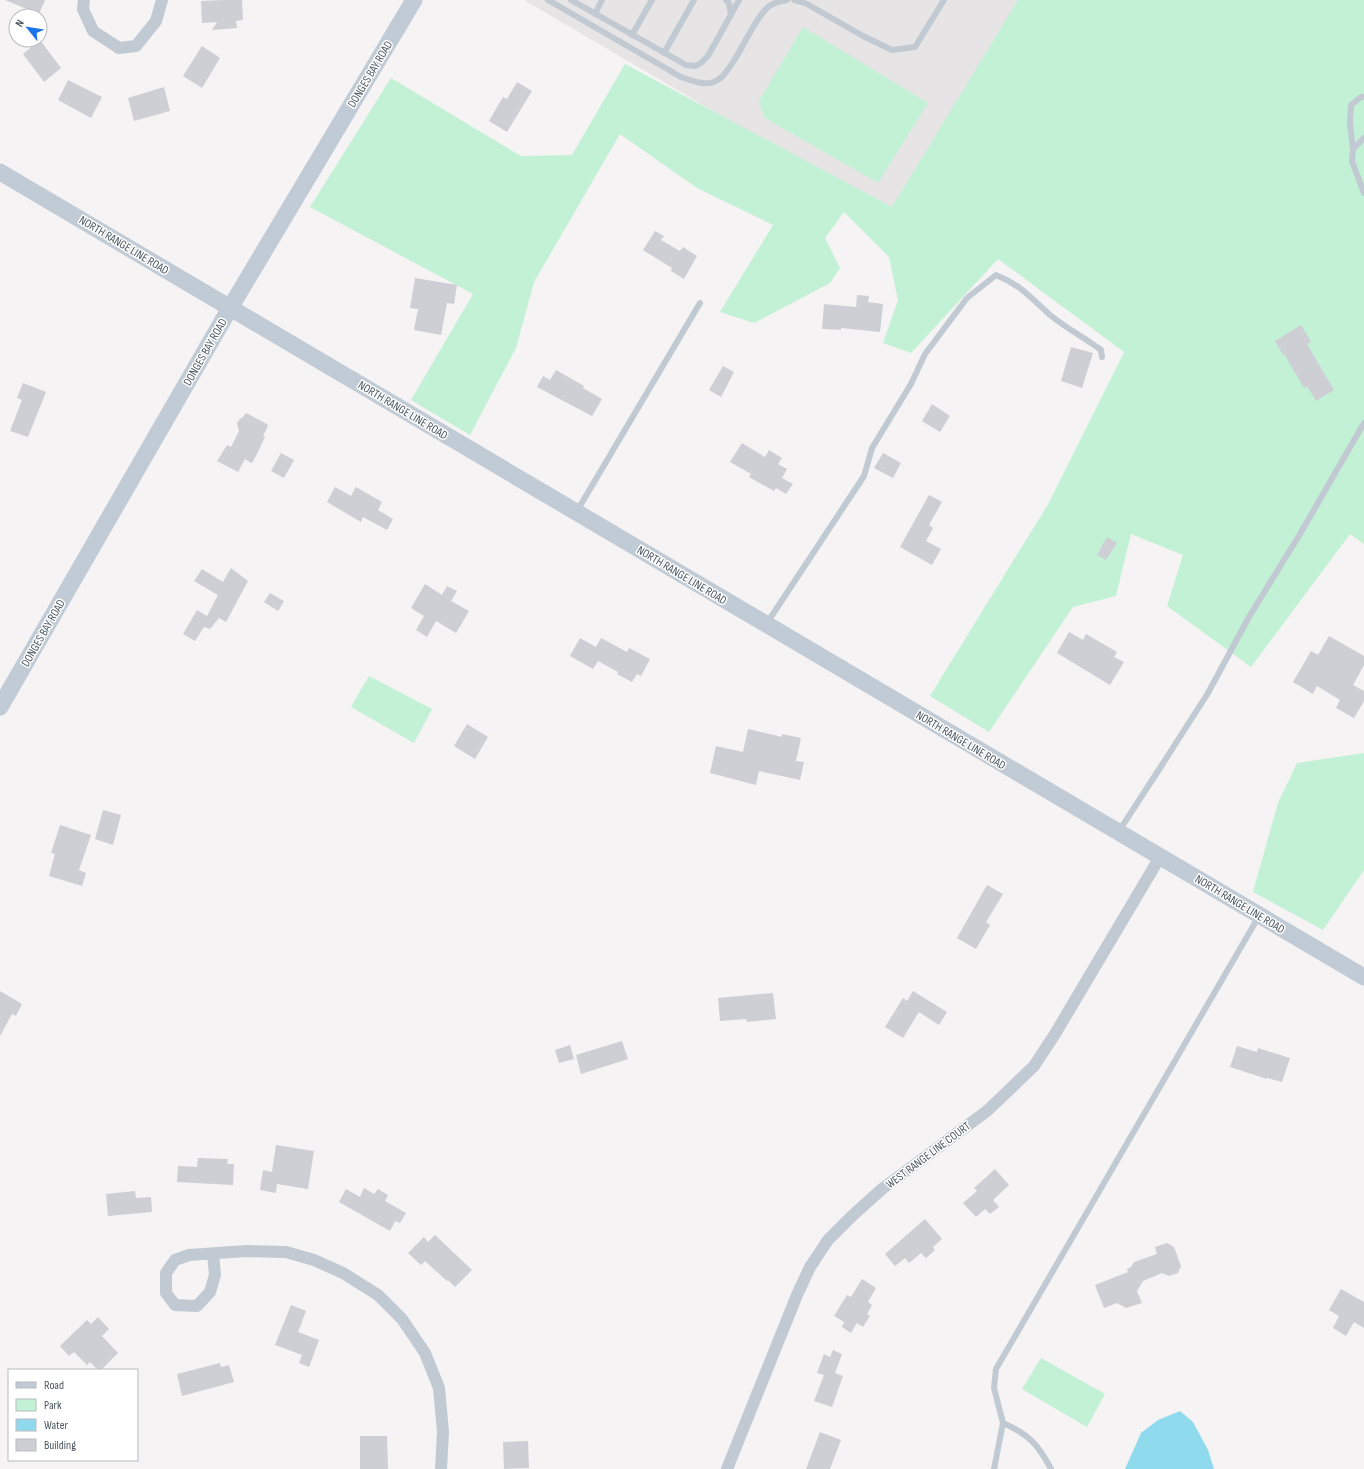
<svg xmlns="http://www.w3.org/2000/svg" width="1364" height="1469" viewBox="0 0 1364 1469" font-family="'Sofia Sans Condensed',sans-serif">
<rect width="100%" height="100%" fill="#f5f3f3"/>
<polygon fill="#e6e4e5" points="524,0 1148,0 987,272"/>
<g fill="#c3f1d5">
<polygon points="1018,0 1364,0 1364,544 1350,534 1251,667 1167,606 1183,555 1131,534 1116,596 1073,607 989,732 930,696 1047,506 1124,352 998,259 911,353 883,343 898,300 889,257 844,212 825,238 840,268 830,283 754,323 720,312 773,225 697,188 620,134 534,282 516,348 470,435 411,400 473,294 310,207 391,78 521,156 572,155 625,64 892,207"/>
<polygon points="803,27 928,103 878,183 765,118 759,101"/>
<polygon points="369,676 432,709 414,743 351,707"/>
<polygon points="1364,753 1364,870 1323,930 1253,892 1278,803 1297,763"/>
<polygon points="1041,1358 1105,1394 1087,1427 1022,1389"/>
</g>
<polygon fill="#90daee" points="1180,1411 1193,1422 1208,1450 1214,1469 1125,1469 1141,1433 1158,1420"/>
<g fill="#cdcfd5">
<polygon points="5,0 45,0 39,14"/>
<polygon points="224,0 242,0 243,20 236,21 237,28 212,30 217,22 202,23 201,1"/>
<polygon points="40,40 61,68 44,82 23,54"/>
<polygon points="202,46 220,58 202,88 183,76"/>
<polygon points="68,80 102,97 91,118 58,100"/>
<polygon points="517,82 532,91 507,132 489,121 503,97 507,99"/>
<polygon points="164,87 170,111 134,121 128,98"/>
<polygon points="655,231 664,236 661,240 680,251 683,247 697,256 684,279 671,271 672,268 643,250"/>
<polygon points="415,278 457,285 454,304 447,303 441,335 414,330 418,309 410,308"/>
<polygon points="857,295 869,296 868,302 883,304 880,332 841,328 841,330 822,329 824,304 856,307"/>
<polygon points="1301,325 1311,342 1307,344 1334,390 1316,401 1307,386 1304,388 1284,354 1283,355 1275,341"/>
<polygon points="1071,347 1093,353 1082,388 1061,381"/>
<polygon points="723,366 734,372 721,397 709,390"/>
<polygon points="556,370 584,386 583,388 602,399 592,416 537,387 543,376 550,380"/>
<polygon points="23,383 46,392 28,437 10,431 22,400 17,398"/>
<polygon points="932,404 950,416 940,432 922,421"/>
<polygon points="246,413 267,424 268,426 263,436 265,437 253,462 251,463 245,459 238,472 217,461 227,445 231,447 239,431 237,423 240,419 243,417"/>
<polygon points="742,443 765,457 769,450 782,458 778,464 787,469 782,478 793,484 786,494 776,488 774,491 749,477 751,474 730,462"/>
<polygon points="281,453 294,460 284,478 271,471"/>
<polygon points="883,453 901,463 893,478 874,468"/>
<polygon points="335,487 351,496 356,487 382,502 378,510 393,519 387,530 363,517 361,522 327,502"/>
<polygon points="929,495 942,502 929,525 933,528 926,541 941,549 932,565 900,547"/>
<polygon points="1107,537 1117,543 1106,560 1097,555"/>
<polygon points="231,568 248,581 226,622 219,618 210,629 204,627 195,641 183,634 197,610 207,616 218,595 194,581 202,569 223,582"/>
<polygon points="425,584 442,595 447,586 457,591 451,601 469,611 456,633 436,621 427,637 416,630 424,616 411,608"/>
<polygon points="270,593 284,601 278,611 264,602"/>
<polygon points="1069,632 1083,640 1086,634 1117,652 1114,657 1124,662 1110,685 1057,653"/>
<polygon points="1329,636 1364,656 1364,665 1353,685 1364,691 1364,701 1354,718 1336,708 1340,700 1317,686 1313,694 1293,682 1311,651 1318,655"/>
<polygon points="580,638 596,647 601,638 627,652 629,648 650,659 641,676 637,674 632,682 617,674 618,672 598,661 593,669 570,656"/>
<polygon points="467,724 488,737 475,759 454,746"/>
<polygon points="748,729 782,737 782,734 801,738 796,761 804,762 800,780 759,771 756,785 710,773 716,746 743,752"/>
<polygon points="103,810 121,815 113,845 95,839"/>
<polygon points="60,825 91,835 79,870 86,873 82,886 49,876 55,854 51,853"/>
<polygon points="987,885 1003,894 986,922 990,925 976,949 957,938"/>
<polygon points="0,991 22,1004 16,1016 12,1014 0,1036"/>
<polygon points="913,991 947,1012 939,1025 919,1012 903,1038 885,1027 903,998 907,1001"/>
<polygon points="773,993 776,1019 747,1022 746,1019 720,1021 718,998"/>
<polygon points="622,1041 628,1059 581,1074 576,1055"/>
<polygon points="570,1045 574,1059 559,1063 555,1050"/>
<polygon points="1237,1046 1257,1052 1258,1048 1290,1058 1282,1082 1267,1078 1267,1079 1230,1067"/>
<polygon points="276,1145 314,1151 308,1189 277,1184 276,1193 260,1190 263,1170 272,1172"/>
<polygon points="198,1158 228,1159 227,1164 234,1164 233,1185 177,1182 178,1166 197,1167"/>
<polygon points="995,1169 1009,1185 993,1200 999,1207 990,1214 985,1209 976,1217 963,1203 977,1191 974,1188"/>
<polygon points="364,1188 374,1194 378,1189 388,1195 385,1201 406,1213 400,1223 395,1221 390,1231 339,1202 346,1189 360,1197"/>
<polygon points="135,1191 136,1198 151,1197 152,1212 108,1216 106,1194"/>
<polygon points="925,1219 942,1239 933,1247 935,1250 926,1258 921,1253 909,1263 905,1258 895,1266 885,1254"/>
<polygon points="435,1235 472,1270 455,1287 448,1280 447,1281 425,1261 421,1265 408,1253 424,1237 428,1242"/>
<polygon points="1167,1243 1174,1247 1181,1266 1178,1273 1169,1276 1162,1273 1143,1281 1137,1291 1142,1303 1126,1308 1117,1303 1104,1308 1095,1285 1128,1272 1127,1269 1131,1267 1134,1262 1157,1254 1155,1247"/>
<polygon points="862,1279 876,1288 868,1302 872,1305 867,1314 870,1316 863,1327 857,1323 851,1333 842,1327 844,1322 834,1316 847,1295 851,1297"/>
<polygon points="1341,1289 1364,1302 1364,1328 1354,1322 1346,1336 1333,1328 1339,1316 1329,1310"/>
<polygon points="291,1305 306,1311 298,1332 319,1340 309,1367 299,1363 302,1355 275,1345"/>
<polygon points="98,1317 109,1329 102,1336 118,1353 101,1370 98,1370 90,1362 87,1365 74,1352 69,1356 60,1346 87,1320 91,1324"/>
<polygon points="833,1350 842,1354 835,1373 843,1376 832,1407 814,1401 824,1375 817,1373 824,1354 830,1357"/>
<polygon points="220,1363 221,1367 229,1365 234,1382 182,1396 177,1374"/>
<polygon points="820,1432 841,1440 830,1469 806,1469"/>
<polygon points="360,1436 387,1436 388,1469 360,1469"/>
<polygon points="528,1441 529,1468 504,1469 503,1442"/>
</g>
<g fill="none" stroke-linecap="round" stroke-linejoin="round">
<g stroke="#c1cad2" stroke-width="6">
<path d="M548,0L681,77C691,80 703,86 714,82C722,79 726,72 731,65C742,50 754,20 767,8C772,3 780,1 787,0"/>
<polyline points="571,0 686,65 695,66 701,63 708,56 739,0"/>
<polyline points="726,0 729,3 731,15"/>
<polyline points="794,0 807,4 863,36 892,50 915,47 944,0"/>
<polyline points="595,14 602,0"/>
<polyline points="632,35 652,0"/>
<polyline points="664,53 694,0"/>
<polyline points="1364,97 1361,97 1351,105 1350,124 1353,149 1352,161 1364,193"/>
<polyline points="1353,149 1364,138"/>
<polyline points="577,511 700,303"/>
<path d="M767,623L864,476L872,448L911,384L925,354L967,298L996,275C1021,285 1031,298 1050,315C1066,328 1085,338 1101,350L1102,357"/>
<polyline points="1119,831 1160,768 1208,693 1249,617 1300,534 1364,423"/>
<path d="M1003,1423C1028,1434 1038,1444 1051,1469"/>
<polyline points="994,1469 1003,1423 994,1388 996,1369 1259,916"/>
</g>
<g stroke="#c1cad2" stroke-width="12">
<polyline points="84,0 83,9 93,31 119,48 136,46 156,21 162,0"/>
<polyline points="213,1254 215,1275 210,1292 197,1306 175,1305 166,1293 166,1273 175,1260 189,1255 247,1251 286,1252 314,1260 343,1273 378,1295 402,1319 425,1353 439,1388 443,1432 441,1469"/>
<polyline points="727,1469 797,1295 810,1267 828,1240 852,1216 882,1189 987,1111 1034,1066 1055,1034 1160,857"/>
</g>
<g stroke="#c1cbd6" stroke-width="17">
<polyline points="0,172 1364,977"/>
<polyline points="0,707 230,308 414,0"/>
</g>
</g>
<g text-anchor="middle" stroke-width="3" stroke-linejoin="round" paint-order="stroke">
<g font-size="12" fill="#4a5661" stroke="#fff">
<text transform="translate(370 74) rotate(-59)" y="4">DONGES BAY ROAD</text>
<text transform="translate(124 245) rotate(31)" y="4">NORTH RANGE LINE ROAD</text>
<text transform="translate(205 352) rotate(-60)" y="4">DONGES BAY ROAD</text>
<text transform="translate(403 410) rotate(31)" y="4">NORTH RANGE LINE ROAD</text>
<text transform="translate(682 575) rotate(31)" y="4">NORTH RANGE LINE ROAD</text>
<text transform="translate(43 633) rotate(-60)" y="4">DONGES BAY ROAD</text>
<text transform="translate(961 740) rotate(31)" y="4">NORTH RANGE LINE ROAD</text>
<text transform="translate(1240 904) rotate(31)" y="4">NORTH RANGE LINE ROAD</text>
<text transform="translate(928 1155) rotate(-37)" y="4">WEST RANGE LINE COURT</text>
</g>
</g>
<rect x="8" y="1369" width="130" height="92" fill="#ffffff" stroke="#b7bbc0"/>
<rect x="16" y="1382" width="20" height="6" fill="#c1cbd6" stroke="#b7bbc0"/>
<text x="44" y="1389" font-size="12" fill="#4a5661">Road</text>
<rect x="16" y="1399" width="20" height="12" fill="#c3f1d5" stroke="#b7bbc0"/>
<text x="44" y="1409" font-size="12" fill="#4a5661">Park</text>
<rect x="16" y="1419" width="20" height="12" fill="#90daee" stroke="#b7bbc0"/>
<text x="44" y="1429" font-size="12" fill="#4a5661">Water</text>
<rect x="16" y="1439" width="20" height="12" fill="#cdcfd5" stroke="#b7bbc0"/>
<text x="44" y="1449" font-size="12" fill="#4a5661">Building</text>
<g transform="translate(28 28) rotate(300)"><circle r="19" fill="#ffffff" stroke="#b7bbc0"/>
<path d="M0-3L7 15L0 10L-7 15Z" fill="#1a73e8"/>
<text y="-6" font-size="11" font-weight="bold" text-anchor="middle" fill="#4a5661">N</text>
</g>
</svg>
